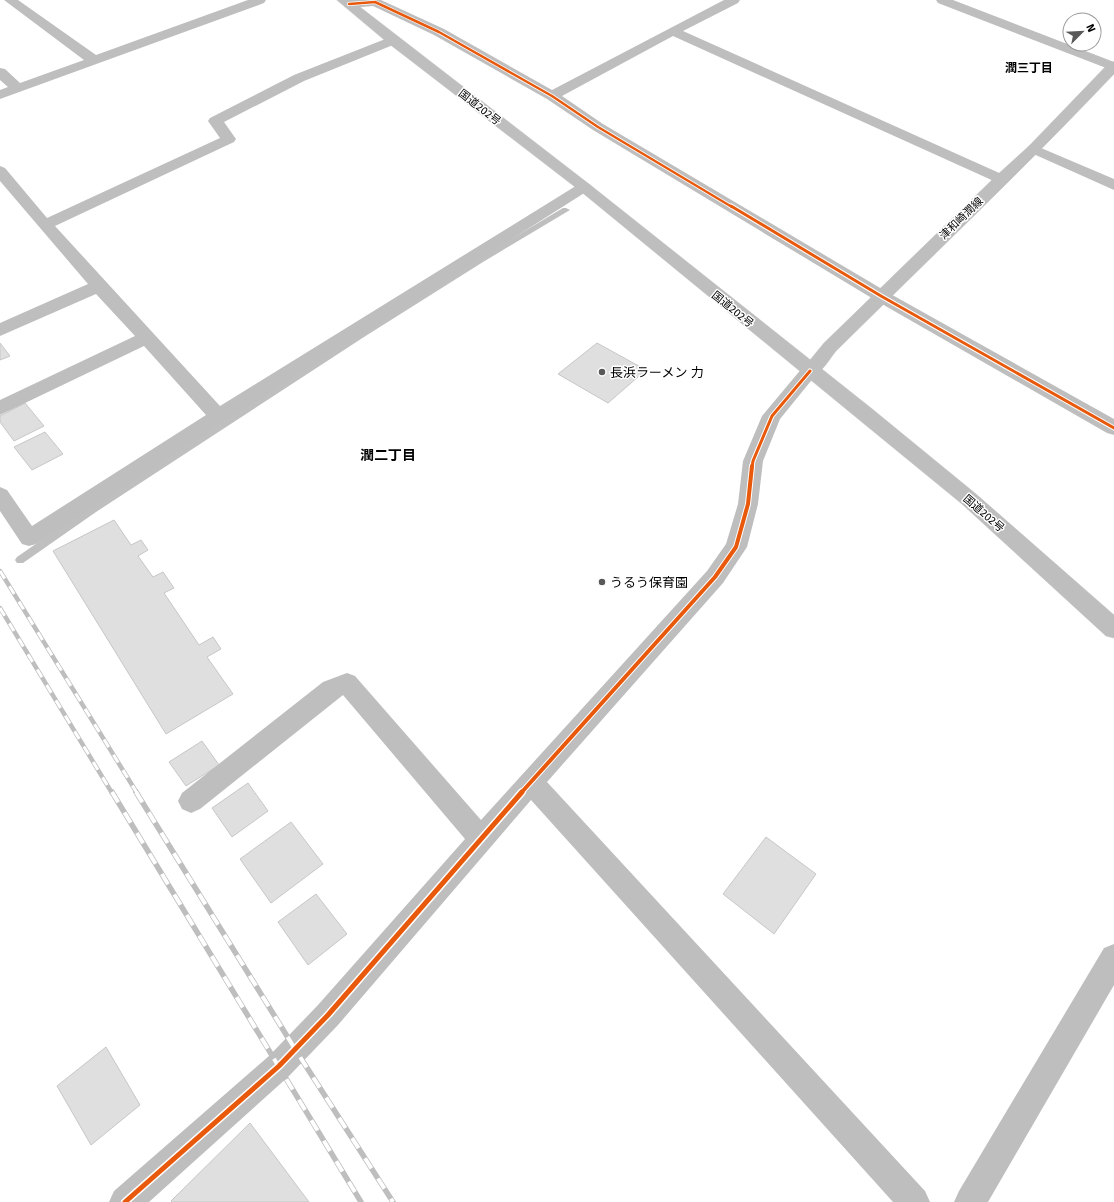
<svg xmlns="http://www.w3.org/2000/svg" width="1114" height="1202" viewBox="0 0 1114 1202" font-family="'Fira Sans','Noto Sans JP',sans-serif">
<rect width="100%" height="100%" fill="#fff"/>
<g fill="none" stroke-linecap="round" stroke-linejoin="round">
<path fill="#bfbfbf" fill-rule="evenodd" d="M563,208H566L570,210L483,262L364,337L96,512L23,563H17L15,560L17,557C94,503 174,452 253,401C356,335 458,270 563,208Z"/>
</g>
<g fill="#dfdfdf" stroke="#c7c7c7">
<polygon points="0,343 10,356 0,360"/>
<polygon points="597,343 646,370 608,403 558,374"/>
<polygon points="25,403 44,426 14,441 0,422 0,416"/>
<polygon points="45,432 63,454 32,470 14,447"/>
<polygon points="114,520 131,545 141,540 148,550 138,556 153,577 163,572 174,588 164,593 199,645 213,637 221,649 207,657 233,694 166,734 53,551"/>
<polygon points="202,741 219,765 186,786 169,762"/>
<polygon points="248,783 268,811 232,837 212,808"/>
<polygon points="291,822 323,864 271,903 240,859"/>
<polygon points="766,837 816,874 774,934 723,894"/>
<polygon points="316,894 347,934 308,965 278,922"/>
<polygon points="106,1047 140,1105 91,1145 57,1086"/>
<polygon points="250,1123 309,1202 172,1202 171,1201"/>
</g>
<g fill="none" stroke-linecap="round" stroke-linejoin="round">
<defs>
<path id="major" d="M1114,62V74C1024,169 929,259 836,351C827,362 819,380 803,375L801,371L824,343L996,176L1029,146L1109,63Z"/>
<polygon id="highway" points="337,0 351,0 589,184 871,408 976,494 1114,615 1114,638 1106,636 962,504 857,418 579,190 388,43"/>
</defs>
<use href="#major" stroke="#dbdbdb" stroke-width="1"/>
<use href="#highway" stroke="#dbdbdb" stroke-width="1"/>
<g fill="#bebebe" fill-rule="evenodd">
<polygon points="4,0 18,0 96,55 248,0 266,0 264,3 0,99 0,90 8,87 0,80 0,68 5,69 20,83 84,60"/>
<polygon points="349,0 381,0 444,29 552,90 724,0 740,0 738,3 683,31 1006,176 1009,179 1006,182 1001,184 996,182 673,36 562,96 603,124 887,292 1114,419 1114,435 1107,433 875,300 593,130 547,99 434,35 373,6 349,8 345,7 343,4 345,1"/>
<polygon points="936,0 953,0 1114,62 1114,71 938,3"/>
<polygon points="393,36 398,37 400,40 398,43 304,81 224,122 236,139 234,142 55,226 220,406 579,184 584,182 589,184 592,187 589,190 225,421 36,544 29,546 22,544 0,511 0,487 7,490 32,526 206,415 144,346 0,415 0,400 135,336 96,294 0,336 0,323 88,284 0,181 0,166 5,168 47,218 220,138 208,121 210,118 294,75"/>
<polygon points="1034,145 1114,179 1114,190 1029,152 1027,149 1029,146"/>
<polygon points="810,365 817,367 819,371 780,419 763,461 758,504 747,547 723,583 547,782 925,1191 930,1202 893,1202 531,800 338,1025 289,1076 149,1202 109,1202 114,1191 269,1056 318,1005 465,839 343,695 200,809 191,813 182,809 178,801 182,793 323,682 347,673 355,676 481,820 707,571 726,544 738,504 743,461 762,416 803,367"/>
<polygon points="1114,944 1114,985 988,1202 954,1202 959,1191 1104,948"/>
</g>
<use href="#major" fill="#bebebe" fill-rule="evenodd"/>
<use href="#highway" fill="#bebebe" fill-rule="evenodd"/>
<defs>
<g id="rail-far1">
<polyline points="0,571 137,793"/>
<polyline points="0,608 112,793"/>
</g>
<g id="rail">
<polyline points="112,792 361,1202"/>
<polyline points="136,792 295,1049 393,1202"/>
</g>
</defs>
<use href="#rail-far1" stroke="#bebebe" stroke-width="4.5"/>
<use href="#rail" stroke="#bebebe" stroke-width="5.5"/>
<use href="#rail-far1" stroke="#fff" stroke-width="3" stroke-dasharray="9" stroke-linecap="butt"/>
<use href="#rail" stroke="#fff" stroke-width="4" stroke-dasharray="12" stroke-linecap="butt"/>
<defs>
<polyline id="cycleway-far3" points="349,4 375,2 439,32 552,96 598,127 732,207"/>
<g id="cycleway-far2">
<polyline points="731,206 881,296 1114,428"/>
<polyline points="752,467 753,461 772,416 810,371"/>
</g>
<polyline id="cycleway-far1" points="521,793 715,577 736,547 748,504 752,466"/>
<polyline id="cycleway" points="125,1202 279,1066 328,1015 522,792"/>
</defs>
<use href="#cycleway-far3" stroke="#fff" stroke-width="4"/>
<use href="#cycleway-far2" stroke="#fff" stroke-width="5"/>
<use href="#cycleway-far1" stroke="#fff" stroke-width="6"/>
<use href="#cycleway" stroke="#fff" stroke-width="8"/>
<use href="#cycleway-far3" stroke="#e8590c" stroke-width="2.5"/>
<use href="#cycleway-far2" stroke="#e8590c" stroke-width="3"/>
<use href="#cycleway-far1" stroke="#e8590c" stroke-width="4"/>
<use href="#cycleway" stroke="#e8590c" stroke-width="5"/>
</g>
<g fill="#595959" stroke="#fff" stroke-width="1.5">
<circle cx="602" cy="372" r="4"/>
<circle cx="602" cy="582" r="4"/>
</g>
<g text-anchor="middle" stroke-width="3" stroke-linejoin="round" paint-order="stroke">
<g font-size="11" fill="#000" stroke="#fff">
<text transform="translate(480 107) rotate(38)" y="4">国道202号</text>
<text transform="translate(961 218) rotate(-44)" y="4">津和崎潤線</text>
<text transform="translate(733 309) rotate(39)" y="4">国道202号</text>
<text transform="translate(984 513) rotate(41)" y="4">国道202号</text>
</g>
<g font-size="12" font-weight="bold" fill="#000" stroke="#fff">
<text x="1029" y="72">潤三丁目</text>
</g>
<g font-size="13" fill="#000" stroke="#fff" text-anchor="start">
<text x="610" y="377">長浜ラーメン 力</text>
<text x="610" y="587">うるう保育園</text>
</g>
<g font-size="14" font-weight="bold" fill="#000" stroke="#fff">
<text x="388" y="460">潤二丁目</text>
</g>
</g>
<g transform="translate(1082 32) rotate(66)"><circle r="19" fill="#ffffff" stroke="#999999"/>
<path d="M0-3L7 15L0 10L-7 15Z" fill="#595959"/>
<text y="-6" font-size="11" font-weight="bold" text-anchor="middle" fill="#000000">N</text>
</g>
</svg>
